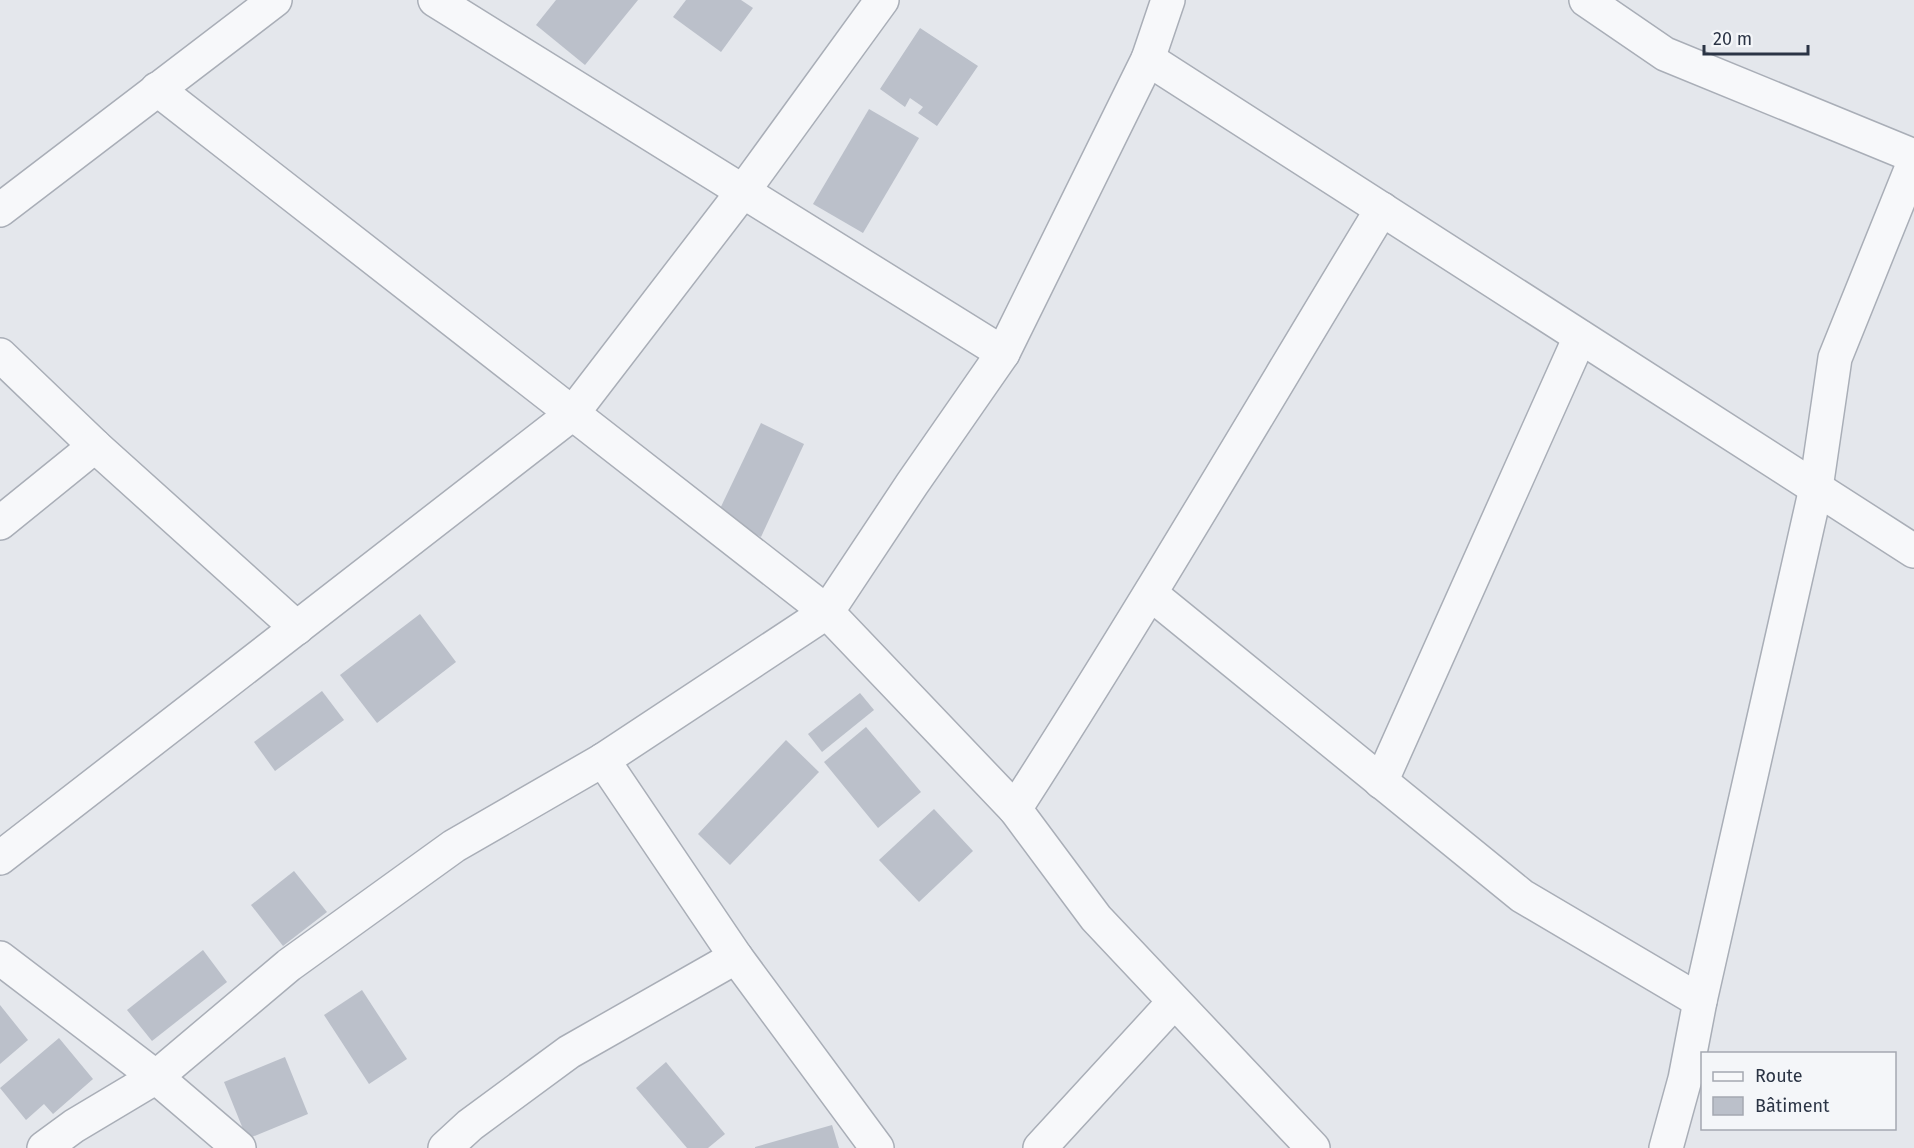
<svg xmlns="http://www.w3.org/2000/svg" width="1914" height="1148" viewBox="0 0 1914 1148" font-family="'Fira Sans',sans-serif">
<rect width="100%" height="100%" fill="#e4e7ec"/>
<g fill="#bbc0ca">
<polygon points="556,0 638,0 585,65 536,25"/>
<polygon points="686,0 741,0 753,8 721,52 673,17"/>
<polygon points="920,28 978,66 937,126 918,113 923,107 910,98 905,107 880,89"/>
<polygon points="869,109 919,138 863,233 813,204"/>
<polygon points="761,423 804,444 761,537 717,515"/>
<polygon points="420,614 456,662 377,723 340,675"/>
<polygon points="322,691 344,720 275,771 254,742"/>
<polygon points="860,693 874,710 822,752 808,734"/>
<polygon points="866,727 921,792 878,828 824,762"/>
<polygon points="786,740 819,772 730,865 698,834"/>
<polygon points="934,809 973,851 919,902 879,860"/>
<polygon points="294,871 327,912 283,946 251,905"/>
<polygon points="203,950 227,982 152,1041 127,1010"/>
<polygon points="362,990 407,1059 369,1084 324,1015"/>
<polygon points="0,1005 28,1040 0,1064"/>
<polygon points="59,1038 93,1079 53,1114 44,1104 26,1120 0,1088"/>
<polygon points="285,1057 308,1114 247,1139 224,1082"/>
<polygon points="666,1062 725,1134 708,1148 687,1148 636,1088"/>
<polygon points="832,1125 839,1148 755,1148 755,1147"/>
</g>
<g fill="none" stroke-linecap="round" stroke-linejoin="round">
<defs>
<g id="minor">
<polyline points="435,0 1003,353"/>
<polyline points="1586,0 1665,54 1914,156"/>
<polyline points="1148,59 1914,551"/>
<polyline points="157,89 827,612 1015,809 1096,918 1313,1148"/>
<polyline points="0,210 275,0"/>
<polyline points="0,355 95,446 297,628"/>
<polyline points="0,523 95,446"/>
<polyline points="1151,594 1522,896 1700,1001"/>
<polyline points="603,760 736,957 877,1148"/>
<polyline points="1381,782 1580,337"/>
<path d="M1015,809C1142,612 1260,410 1382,209"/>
<polyline points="0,858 572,414 744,190 882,0"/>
<polyline points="0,958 156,1077 239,1148"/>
<polyline points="44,1148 74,1126 156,1077 289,965 454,846 603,760 827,612 912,484 1003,353 1148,59 1168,0"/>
<polyline points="445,1148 470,1125 569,1052 736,957"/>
<polyline points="1040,1148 1174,1002"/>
</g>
<polyline id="tertiary" points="1666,1148 1685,1079 1700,1001 1816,488 1835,358 1914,162"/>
</defs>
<use href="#minor" stroke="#a9aeb7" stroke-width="36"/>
<use href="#tertiary" stroke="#a9aeb7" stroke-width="36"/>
<use href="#minor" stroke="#f7f8fa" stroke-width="33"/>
<use href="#tertiary" stroke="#f7f8fa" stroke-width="33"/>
</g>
<rect x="1701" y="1052" width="195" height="78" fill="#f4f6f9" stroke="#a4a8b1" stroke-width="1.5"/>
<rect x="1713" y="1072" width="30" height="9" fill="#f7f8fa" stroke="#a4a8b1" stroke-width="1.5"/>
<text x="1755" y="1082" font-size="18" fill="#2b3445">Route</text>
<rect x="1713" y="1097" width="30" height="18" fill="#bbc0ca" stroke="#a4a8b1" stroke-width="1.5"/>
<text x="1755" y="1112" font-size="18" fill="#2b3445">Bâtiment</text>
<path d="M1704 45v9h104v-9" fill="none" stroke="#2b3445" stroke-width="3"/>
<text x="1713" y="45" font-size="18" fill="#2b3445" stroke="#f4f6f9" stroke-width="4.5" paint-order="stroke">20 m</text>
</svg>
